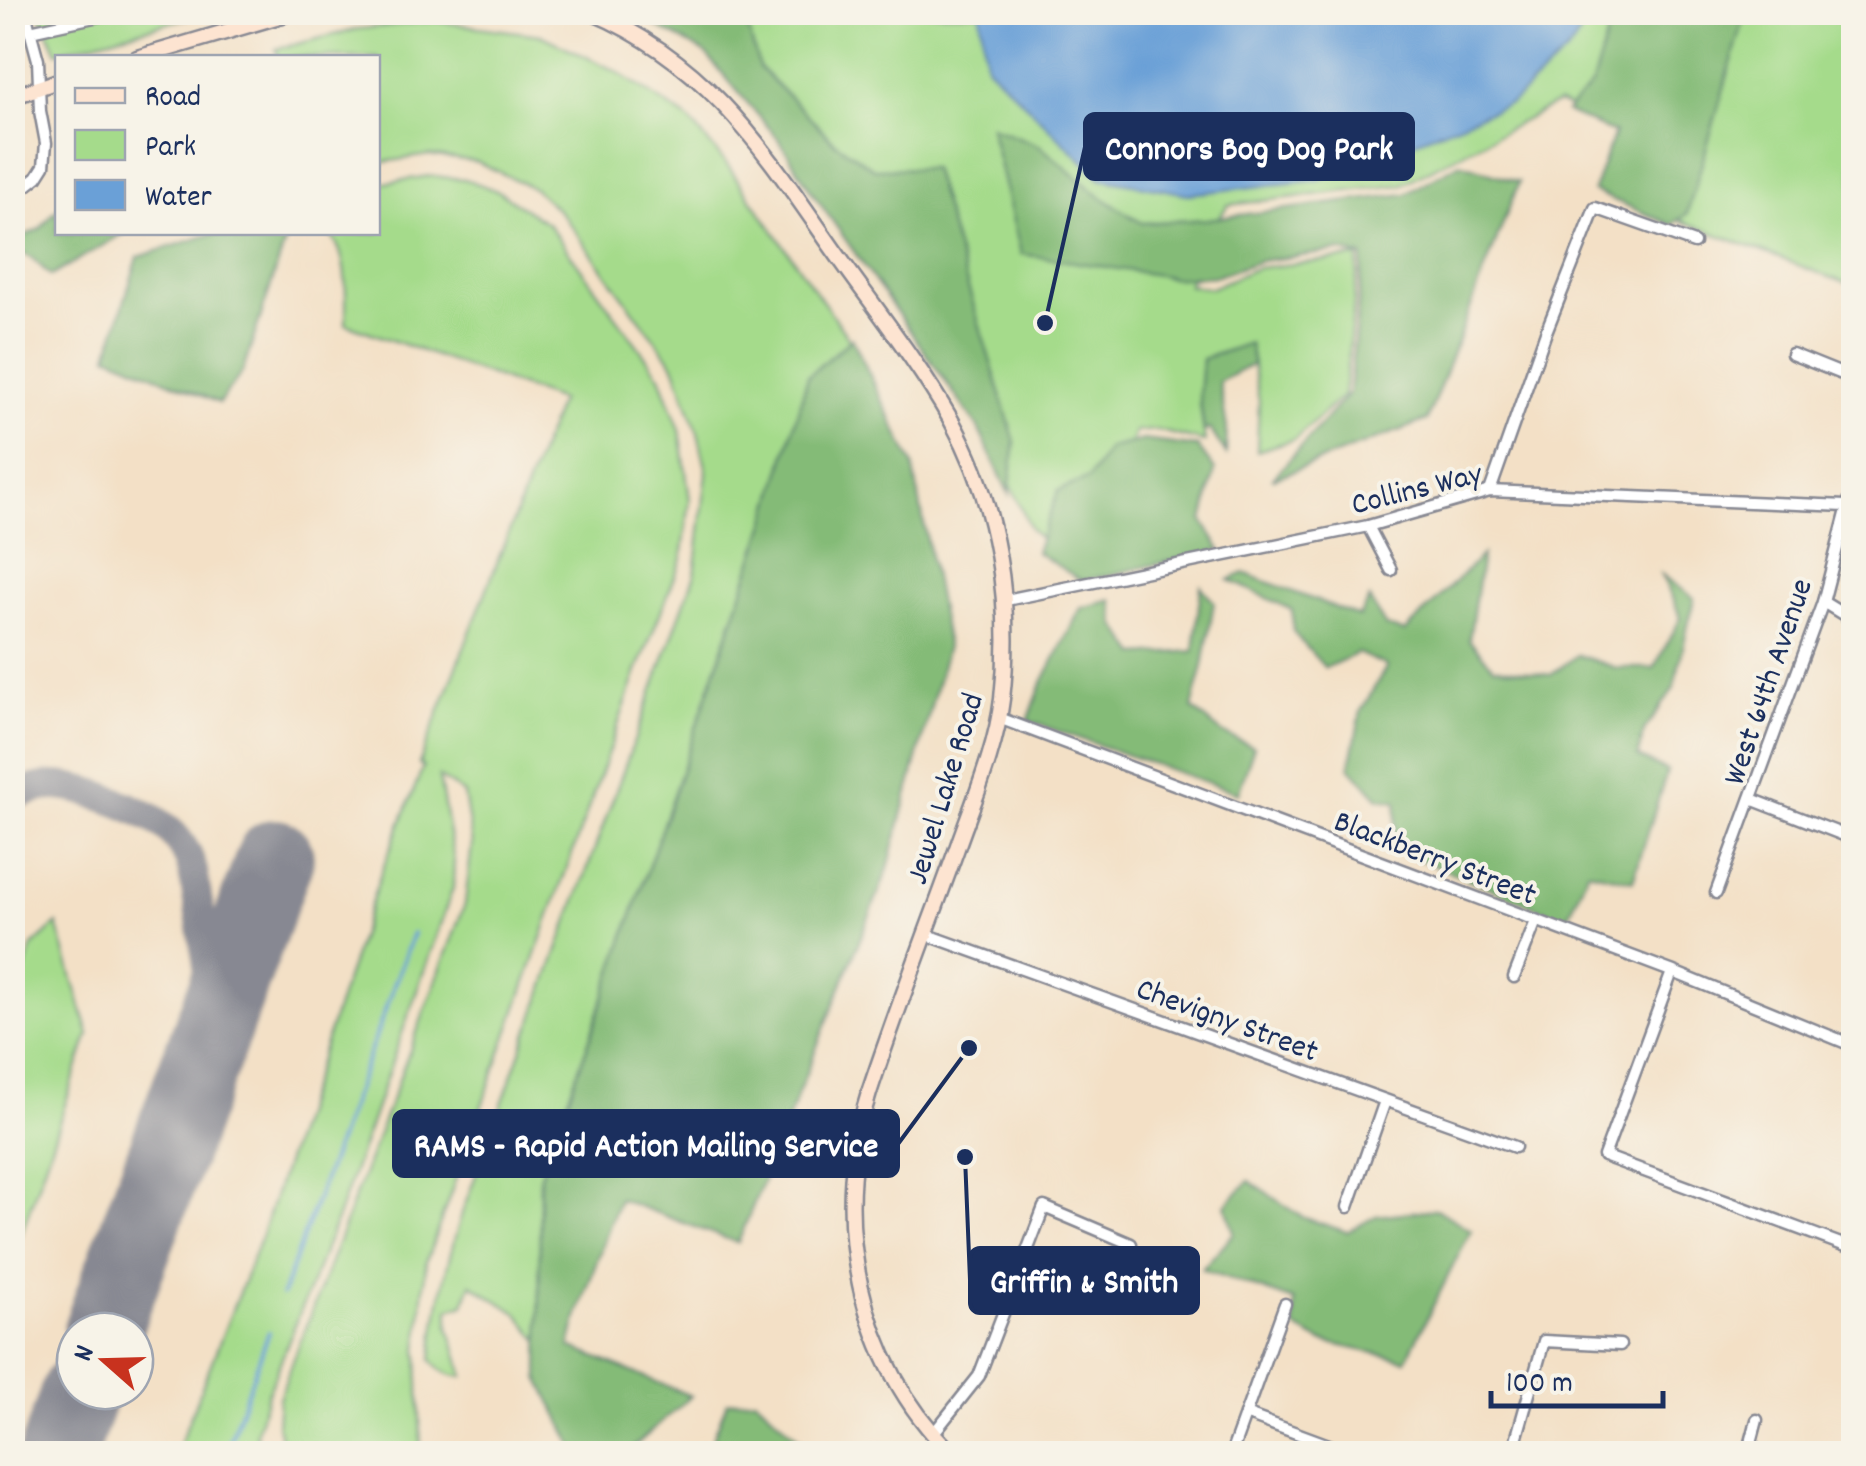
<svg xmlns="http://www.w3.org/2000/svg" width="1866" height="1466" viewBox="0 0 1866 1466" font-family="Dekko,sans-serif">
<rect width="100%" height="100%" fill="#f7f3e8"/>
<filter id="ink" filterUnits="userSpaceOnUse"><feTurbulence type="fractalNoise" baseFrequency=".01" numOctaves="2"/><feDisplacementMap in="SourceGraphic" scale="20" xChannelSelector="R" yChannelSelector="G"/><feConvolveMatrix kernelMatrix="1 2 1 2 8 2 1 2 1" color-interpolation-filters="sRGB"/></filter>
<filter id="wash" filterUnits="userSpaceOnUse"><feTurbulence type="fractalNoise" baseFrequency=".0048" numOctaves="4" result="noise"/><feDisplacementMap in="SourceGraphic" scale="40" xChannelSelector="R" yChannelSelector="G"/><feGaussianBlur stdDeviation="2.25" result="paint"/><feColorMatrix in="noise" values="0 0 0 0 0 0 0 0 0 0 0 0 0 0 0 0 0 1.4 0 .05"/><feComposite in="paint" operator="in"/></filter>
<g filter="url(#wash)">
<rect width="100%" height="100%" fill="#f3e0c6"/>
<g fill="#a5db8b" stroke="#608574" stroke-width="2.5">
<polygon points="39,13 206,13 57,52"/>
<polygon points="652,13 1853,13 1853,286 1600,190 1619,130 1558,103 1401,185 1228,205 1202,243 1188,285 1211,288 1256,268 1359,257 1344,395 1295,439 1257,451 1259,401 1249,344 1199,395 1205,442 1156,430 1135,432 1085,572 1060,556 1031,530 981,419 718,54"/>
<path d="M433,21L541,35L616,71L688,119L726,163L850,340L808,376L767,520L587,1047L540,1175V1342L518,1314L471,1284L464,1304L449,1309V1327L464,1376C449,1377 441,1371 432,1360C436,1309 447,1262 462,1213L695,574L707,472L698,433L674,365L563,215L535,189L478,162L429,155L378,163V58L278,57L276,49L358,29Z"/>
<path d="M429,176L465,179L498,191L548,224L660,376L680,430L690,500L682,559L638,669L426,1262L418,1351L421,1453H284L277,1425L279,1398L465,904L472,844L464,794L439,777L454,861L453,888L337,1218L268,1393L256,1433L262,1453H176L262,1234L381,873L423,767L419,764L560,400L346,324C346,298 349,250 328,233L378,232V184Z"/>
<polygon points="57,924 89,1034 13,1258 13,1007 32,947"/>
</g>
<g fill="#84bb77" stroke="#50756a" stroke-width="2.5">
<polygon points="633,13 744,13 759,67 833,141 874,169 932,168 1015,442 1009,494 977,426 812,192 780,141 705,53"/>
<polygon points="1618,13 1746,13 1687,214 1672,225 1593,191 1614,133 1566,112 1592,84 1610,24"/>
<polygon points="990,126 1039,145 1098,195 1142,223 1207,219 1406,194 1460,163 1519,182 1427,420 1272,479 1349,393 1363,257 1340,251 1260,261 1216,276 1177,278 1021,254"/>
<polygon points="57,209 58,232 124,233 51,276 32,258 13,249 13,241 40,229"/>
<polygon points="215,233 288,233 243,371 219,403 108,355 138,257"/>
<polygon points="852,338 913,465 947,646 887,872 738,1243 619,1199 579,1311 570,1347 691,1396 627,1453 577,1453 539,1378 540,1175 587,1047 767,520 808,376"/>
<polygon points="1249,343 1253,364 1219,382 1227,428 1226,454 1210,429 1204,431 1199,395 1202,359"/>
<polygon points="1143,440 1198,447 1215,470 1203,521 1221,550 1082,581 1036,552 1058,491 1089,478 1109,448"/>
<polygon points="1482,555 1469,640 1494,667 1551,675 1577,655 1617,668 1654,668 1681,618 1662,575 1694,598 1674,688 1644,731 1638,757 1667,771 1633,881 1588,871 1567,920 1394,849 1397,801 1379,798 1350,767 1361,711 1387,666 1358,653 1325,668 1293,632 1292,610 1229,580 1244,573 1359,617 1369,599 1386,627 1405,632"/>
<polygon points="1201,586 1214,602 1203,666 1192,708 1222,733 1254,747 1238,793 1028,721 1040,688 1081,608 1112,600 1116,625 1137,655 1194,651"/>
<polygon points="1249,1181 1302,1217 1347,1232 1376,1216 1436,1209 1471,1230 1406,1360 1320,1341 1294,1327 1294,1301 1202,1269 1234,1233 1226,1205"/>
<polygon points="755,1398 815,1453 717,1454 708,1451 727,1402"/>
</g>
<polygon fill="#6aa0d7" stroke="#42689a" stroke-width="2.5" points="980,13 980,12 1594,13 1570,49 1512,103 1317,180 1188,194 1100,178 986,65"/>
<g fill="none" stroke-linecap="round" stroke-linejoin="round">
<g stroke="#6aa0d7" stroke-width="4">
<polyline points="282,1295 413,933"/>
<polyline points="225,1454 269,1332"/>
</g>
<path stroke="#878892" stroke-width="30" d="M12,797C27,790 42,785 58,786C87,788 148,811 169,830C181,841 189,855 193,871L216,1016"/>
<g stroke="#878892" stroke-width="78">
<polyline points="102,1331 275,858"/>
<polyline points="58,1454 80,1391"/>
</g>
</g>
</g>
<g filter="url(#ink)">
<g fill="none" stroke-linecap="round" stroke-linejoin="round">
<defs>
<g id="minor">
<polyline points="30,31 117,12"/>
<polyline points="12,197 37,177 44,166 46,143 40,111 38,60 25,12"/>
<polyline points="1792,354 1854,379"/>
<polyline points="1490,491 1546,332 1595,208 1694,243"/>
<polyline points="1368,526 1391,570"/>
<polyline points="1006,600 1368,526 1490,491 1846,506"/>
<polyline points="1823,602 1854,621"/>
<polyline points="999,718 1671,971 1854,1046"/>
<polyline points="1751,799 1854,839"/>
<polyline points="1716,893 1823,602 1854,483"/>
<polyline points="925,934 1515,1147"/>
<polyline points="1672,972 1604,1156 1854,1249"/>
<polyline points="1514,977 1536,921"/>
<polyline points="1348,1207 1385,1101"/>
<polyline points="1245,1414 1353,1454"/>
<polyline points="933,1434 979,1376 1044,1207 1131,1244"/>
<polyline points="1231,1454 1285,1304"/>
<polyline points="1512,1454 1544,1341 1620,1345"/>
<polyline points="1748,1454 1757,1420"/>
</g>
<g id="secondary">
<path d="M591,12C707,61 762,147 831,246C871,303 916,359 951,420C998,504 1013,604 1002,699C996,750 973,802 956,851C927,931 896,1011 869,1093C830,1219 857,1359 952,1454"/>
<polyline points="137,58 293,12"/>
<polyline points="12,97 58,81"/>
</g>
</defs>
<use href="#minor" stroke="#878892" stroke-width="15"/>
<use href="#secondary" stroke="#878892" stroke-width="19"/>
<use href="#minor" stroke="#fff" stroke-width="10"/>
<use href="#secondary" stroke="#fde4d1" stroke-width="14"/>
</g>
</g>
<g text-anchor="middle" stroke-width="8" stroke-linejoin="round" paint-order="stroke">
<g font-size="32" fill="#1b2f5e" stroke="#f7f3e8">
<text transform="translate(1416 487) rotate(-14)" y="11">Collins Way</text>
<text transform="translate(1766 681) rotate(-71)" y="11">West 64th Avenue</text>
<text transform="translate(943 788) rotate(-73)" y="11">Jewel Lake Road</text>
<text transform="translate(1436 856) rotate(21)" y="11">Blackberry Street</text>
<text transform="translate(1228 1018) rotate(20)" y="11">Chevigny Street</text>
</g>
</g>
<path fill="none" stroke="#1b2f5e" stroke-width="4" d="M1045 323L1085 147M969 1048L898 1144M965 1157L970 1280"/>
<g fill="#1b2f5e" stroke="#f7f3e8" stroke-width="4">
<circle cx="1045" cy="323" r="10"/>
<circle cx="969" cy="1048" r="10"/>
<circle cx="965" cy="1157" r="10"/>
</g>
<g fill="#1b2f5e" stroke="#1b2f5e" stroke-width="4">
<rect x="1085" y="114" width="328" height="65" rx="10"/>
<rect x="394" y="1111" width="504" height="65" rx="10"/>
<rect x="970" y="1248" width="228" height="65" rx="10"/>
</g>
<g font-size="35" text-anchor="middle" font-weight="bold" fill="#fff">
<text x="1249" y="159">Connors Bog Dog Park</text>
<text x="646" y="1156">RAMS - Rapid Action Mailing Service</text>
<text x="1084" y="1292">Griffin &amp; Smith</text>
</g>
<rect width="1866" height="1466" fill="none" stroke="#f7f3e8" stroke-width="50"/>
<rect x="55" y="55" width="325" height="180" fill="#f7f3e8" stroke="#9fa5b1" stroke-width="2.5"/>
<rect x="75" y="88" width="50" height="15" fill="#fde4d1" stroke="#9fa5b1" stroke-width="2.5"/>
<text x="145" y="105" font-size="30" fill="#1b2f5e">Road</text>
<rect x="75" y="130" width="50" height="30" fill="#a5db8b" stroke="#9fa5b1" stroke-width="2.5"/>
<text x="145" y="155" font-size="30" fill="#1b2f5e">Park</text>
<rect x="75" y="180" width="50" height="30" fill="#6aa0d7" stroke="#9fa5b1" stroke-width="2.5"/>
<text x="145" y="205" font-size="30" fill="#1b2f5e">Water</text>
<g transform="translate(105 1361) rotate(290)"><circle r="48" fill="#f7f3e8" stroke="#9fa5b1" stroke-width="2.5"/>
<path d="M0-8L18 38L0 25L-18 38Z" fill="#c8321e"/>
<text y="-15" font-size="28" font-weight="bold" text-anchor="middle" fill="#1b2f5e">N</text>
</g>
<path d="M1491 1391v15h172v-15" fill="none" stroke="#1b2f5e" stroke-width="5"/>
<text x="1506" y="1391" font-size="30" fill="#1b2f5e" stroke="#f7f3e8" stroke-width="8" paint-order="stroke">100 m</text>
</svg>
